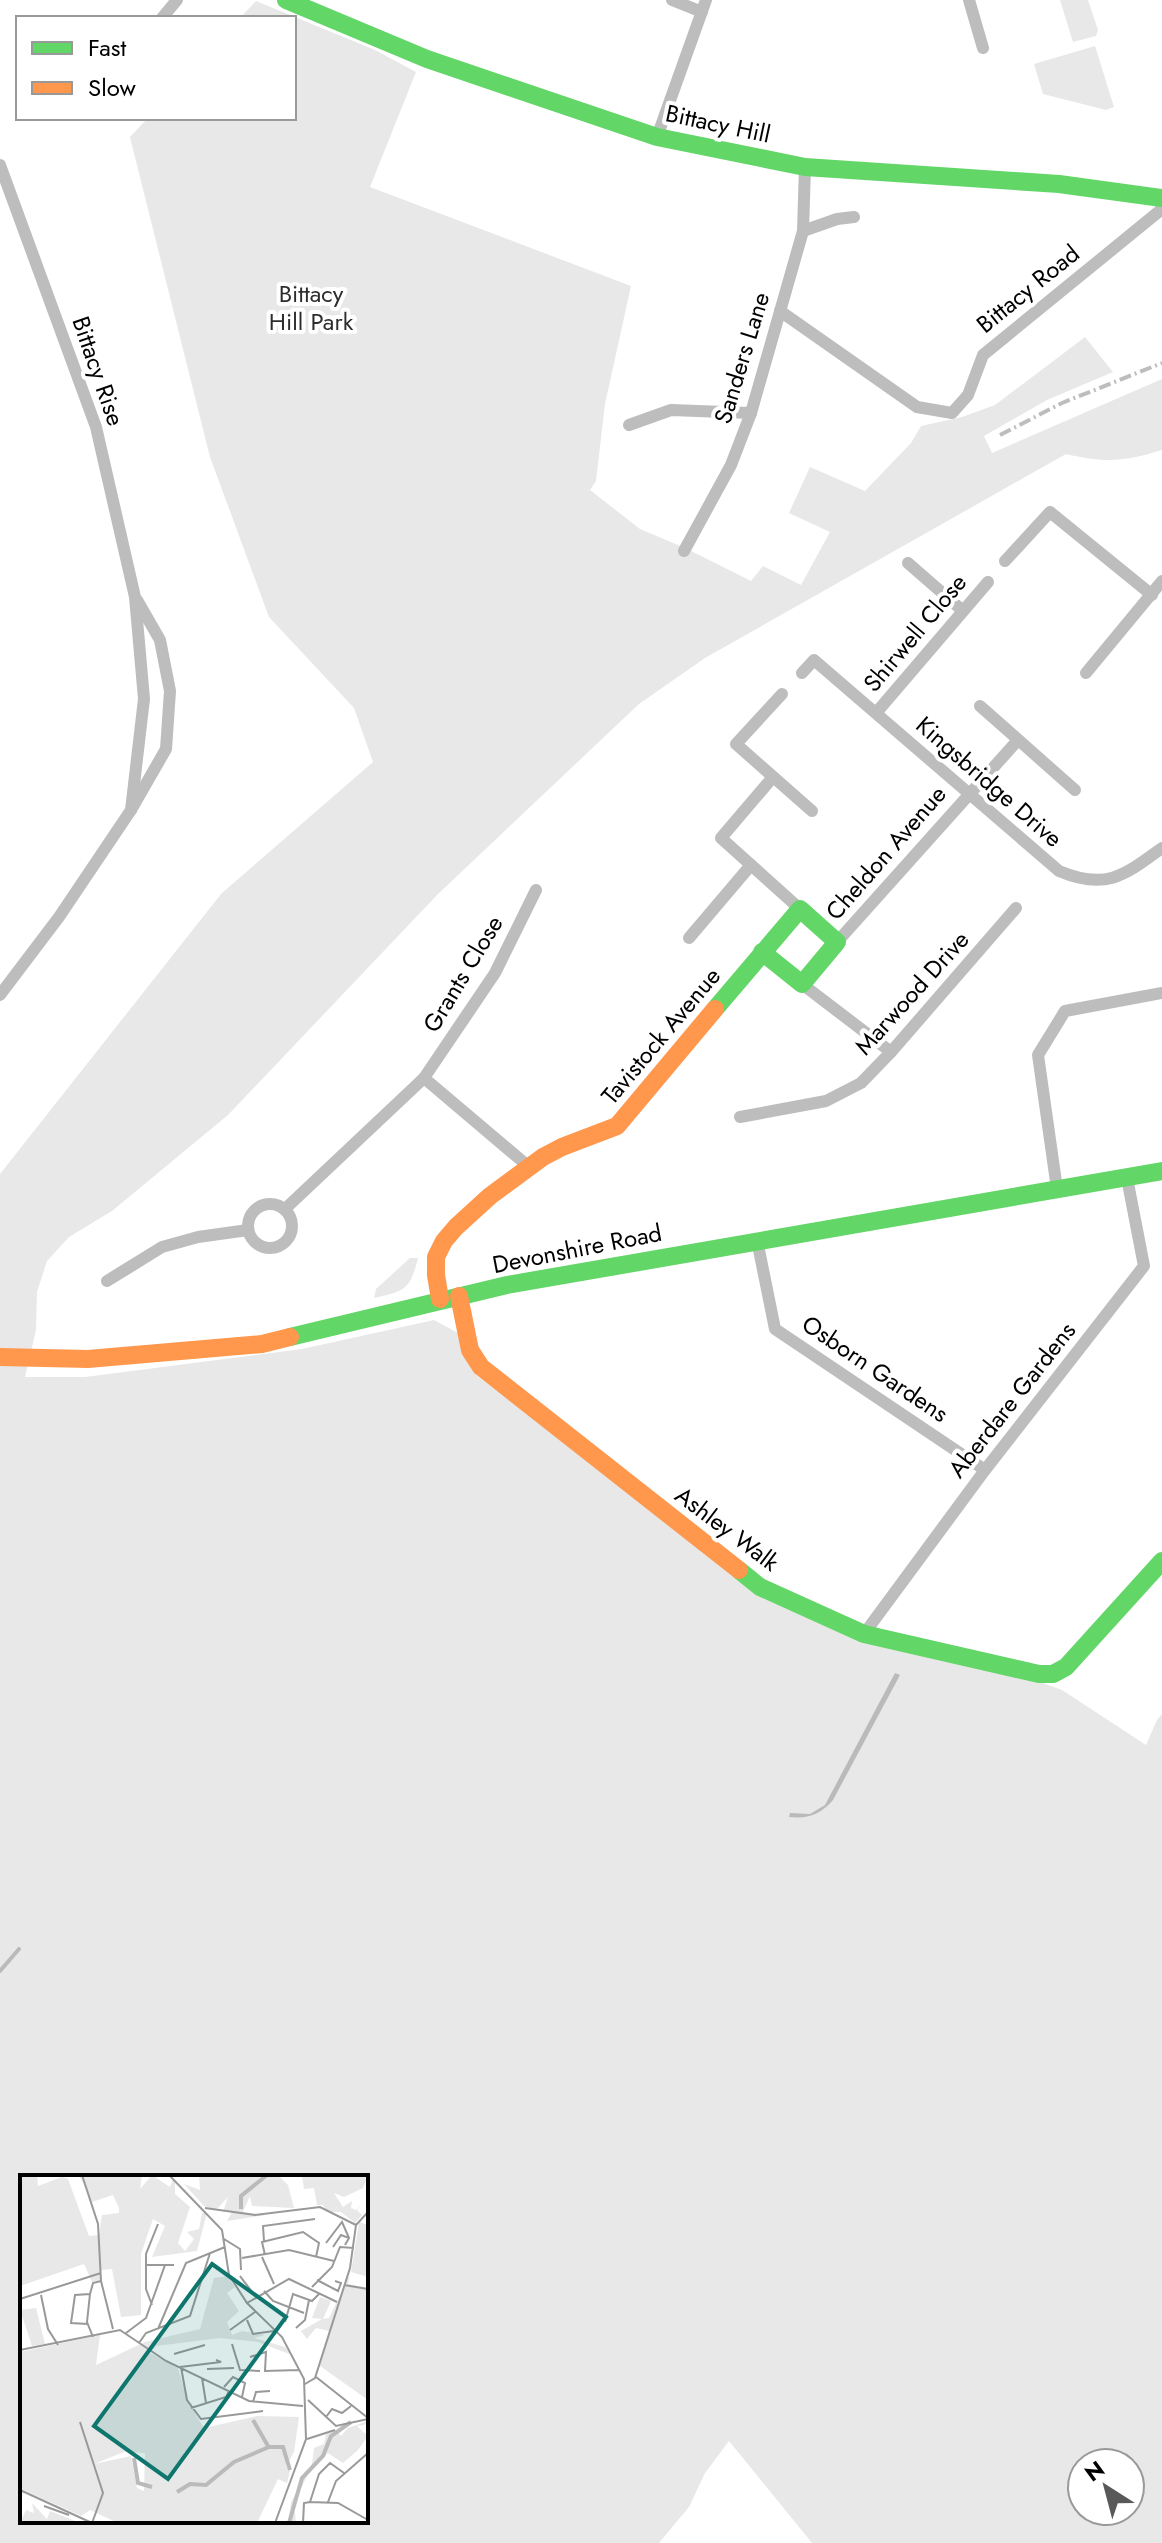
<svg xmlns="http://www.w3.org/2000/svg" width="1162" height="2543" viewBox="0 0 1162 2543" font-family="Jost,sans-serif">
<rect width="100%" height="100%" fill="#fff"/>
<g fill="#e8e8e8" fill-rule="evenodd">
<polygon points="1060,0 1088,0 1098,30 1096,36 1073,42"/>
<path d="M256,1L375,50L416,72L370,187L631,286L605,404L596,481L590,490L640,529L685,548L751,581L763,566L801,585L830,532L789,513L810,467L865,491L911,443L921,426L962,417L995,405L1085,337L1113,372L1047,400L984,436L992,453L1162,379V450C1124,462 1105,463 1066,454L705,658L639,704L438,894L228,1115L112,1211L69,1237L47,1261L37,1292L36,1330L25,1377H85L302,1349L434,1320L458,1333L476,1375L760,1587L861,1642L1010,1671L1062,1690L1146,1745L1157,1720L1162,1714V2543H812L729,2441L705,2473L689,2507L659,2543H0V1174L221,894L373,762L354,708L269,617L210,457L130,137L148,118H294V18H240ZM22,2177H366V2521H22ZM1082,2463H1130V2511H1082Z"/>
<polygon points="1095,46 1114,107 1106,110 1043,94 1034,64"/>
<path d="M410,1258H418C410,1290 405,1291 374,1298L376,1289Z"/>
</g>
<path fill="#bababa" d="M895,1673L900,1675L833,1800C820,1815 808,1819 789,1817L790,1813L810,1814L825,1805Z"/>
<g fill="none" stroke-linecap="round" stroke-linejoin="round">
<polyline stroke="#bababa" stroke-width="4" points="0,1971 19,1949"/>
<g stroke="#bdbdbd" stroke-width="12">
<polyline points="672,0 702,12"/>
<polyline points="969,0 983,48"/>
<polyline points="162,18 177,0"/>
<polyline points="657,137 706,0"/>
<polyline points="0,165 96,427 135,597 144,699 131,810"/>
<polyline points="803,231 837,219 854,217"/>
<polyline points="780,311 917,407 952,413 968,395 983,355 1162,209"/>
<polyline points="629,425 671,410 751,413"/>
<polyline points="684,551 731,465 751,413 803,231 805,167"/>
<polyline points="1005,561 1050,512 1152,595"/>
<polyline points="908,563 963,611"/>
<path d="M802,673L814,660L1059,871C1106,891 1125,875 1162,848"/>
<polyline points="1086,673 1162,581"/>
<polyline points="782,694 736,744 812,811"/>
<polyline points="980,706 1075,790"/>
<polyline points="876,713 988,582"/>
<polyline points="773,777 721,838 800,909"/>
<polyline points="689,938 751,865"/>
<polyline points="837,942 1018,740"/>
<polyline points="802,984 891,1052"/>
<polyline points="0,995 59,917 131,810 166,749 170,691 160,640 137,600"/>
<polyline points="424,1078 528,1166"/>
<polyline points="740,1117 826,1101 861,1083 891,1052 1016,908"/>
<polyline points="1057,1189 1038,1055 1065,1011 1162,993"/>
<circle cx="270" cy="1226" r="22"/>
<polyline points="285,1209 424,1078 495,973 536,890"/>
<polyline points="757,1240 775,1329 985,1470"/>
<polyline points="107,1281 162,1247 198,1237 248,1230"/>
<polyline points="864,1634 985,1470 1144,1266 1127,1178"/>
</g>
<g stroke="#63d668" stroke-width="18">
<polyline points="286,0 427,59 657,137 805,167 1059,184 1162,198"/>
<polyline points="715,1009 800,909 837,942 802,984 762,952"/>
<polyline points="290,1337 507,1285 1162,1171"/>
<polyline points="739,1570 760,1587 864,1634 1039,1674 1053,1674 1066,1667 1162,1561"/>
</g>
<g stroke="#ff974d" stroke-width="18">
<polyline points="459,1296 470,1350 481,1367 739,1570"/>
<polyline points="440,1299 436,1275 436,1257 444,1241 456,1227 490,1196 543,1157 562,1147 617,1126 715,1009"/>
<polyline points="0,1357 88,1359 262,1344 290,1337"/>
</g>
<polyline stroke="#bdbdbd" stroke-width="4" stroke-dasharray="12 4 2 4" stroke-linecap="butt" points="1000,435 1062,403 1162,363"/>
</g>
<g text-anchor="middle" stroke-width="8" stroke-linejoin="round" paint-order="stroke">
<g font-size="24" fill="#000" stroke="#fff">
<text transform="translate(718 124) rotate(12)" y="8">Bittacy Hill</text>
<text transform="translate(1028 289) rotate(-39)" y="8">Bittacy Road</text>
<text transform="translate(742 358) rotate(-73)" y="8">Sanders Lane</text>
<text transform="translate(98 371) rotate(71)" y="8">Bittacy Rise</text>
<text transform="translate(915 633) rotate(-50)" y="8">Shirwell Close</text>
<text transform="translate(989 782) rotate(41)" y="8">Kingsbridge Drive</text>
<text transform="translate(886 853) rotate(-49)" y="8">Cheldon Avenue</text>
<text transform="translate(463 974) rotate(-59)" y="8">Grants Close</text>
<text transform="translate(912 993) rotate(-48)" y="8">Marwood Drive</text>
<text transform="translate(661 1036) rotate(-50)" y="8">Tavistock Avenue</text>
<text transform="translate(577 1249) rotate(-11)" y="8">Devonshire Road</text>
<text transform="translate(875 1369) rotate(34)" y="8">Osborn Gardens</text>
<text transform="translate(1012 1400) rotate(-52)" y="8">Aberdare Gardens</text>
<text transform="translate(727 1529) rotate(37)" y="8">Ashley Walk</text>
</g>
<g font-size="24" fill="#2d2d2d" stroke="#fff">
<text x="311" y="302">Bittacy<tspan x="311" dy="28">Hill Park</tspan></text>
</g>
</g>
<g transform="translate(20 2175)">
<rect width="348" height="348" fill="#fff"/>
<path d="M0,0H17L18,11L42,2L48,4L69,61L79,60L82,40L99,38V33L93,20L72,27L59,0H122L120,14L132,0L150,12L153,5L147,0L155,6V19L170,32L158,68L165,76L174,64L167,57L179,54L182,38H187L177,76L132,82L145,51L133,44L121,79V140L101,142L92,94L81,95L80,105L72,107L64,89L0,111ZM179,0H258L268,10L274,33L232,31L230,21L223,37L246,40L207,46L212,37H203L208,22L196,35L184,31L164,9L180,15ZM282,0H348L343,13L324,22L314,18L323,32L332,26L331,33L336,35L343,28L337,35L342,40L335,48L321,37H307L303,30H297L294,13L284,14ZM339,47L348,50V102L331,97ZM330,100L328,109L348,113V225L300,191L309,156L296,153L287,164L281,156L302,144L292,143L300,122L311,126L303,144L309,143ZM208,101L215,112L207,118L219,136L207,147L212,160L222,156L245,160L234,163L265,172L272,180L238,167L200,163L136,171L130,178L158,193L167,225L184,253L237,241L279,242L274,277L266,291L270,296L267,308L258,304L237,348H98L70,335L61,341L1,314L0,177L80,160L76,190L125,167L180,154L194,103ZM104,277L125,278L124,316L117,313L111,281L74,289ZM16,133L25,169L12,171L0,135ZM348,246L344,250L337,251L348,261L338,275L323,288L308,278L289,297L274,328L276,348H268L271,327L292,289L294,273L304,269L306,259L317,256L321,261L328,253ZM12,328L27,344L30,336L60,348H0L6,335L14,338Z" fill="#e8e8e8" fill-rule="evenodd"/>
<path fill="none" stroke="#bababa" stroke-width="4" d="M221,34V21L247,0M233,245L248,271M114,283L118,308L132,312M157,317L170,309L186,310L214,287L249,272H263L270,295M269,348L282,303L303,281L311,261L331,247"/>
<path fill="none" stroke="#999" stroke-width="2" d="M62,0L78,49L81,106L93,154M149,0L202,55L209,100L227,128L262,162L284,204L286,264L255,348M185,33L235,40L300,32L336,50M204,64L220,74L221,95M244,66L243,51L295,44M306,68L322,47L329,63M313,72L321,60L329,63L325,70M245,80L242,67L283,57L299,68L296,82M242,82L254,109M222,83L269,75L314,86M127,90H154M297,105L318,116L321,108L315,106M225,108L220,101L236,122M324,110L348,114M292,112L312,92L320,72L334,73M244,116L253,126L284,138M21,120L28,154L38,170M0,124L81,98M227,128L269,104L317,127M132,130L126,114V79L138,49M227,145L233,159L254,156M265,147L273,119L292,126L299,119M68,149L51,148L55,120L70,119M276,153L285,145L289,125M138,154L166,88L205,72M210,155L235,137M106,158L126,143L145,90M73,162L67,147L70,119L73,108L81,106M119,168L126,158L170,141L190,78M212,169L220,195L240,196M0,175L100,155L146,186L229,226L283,231M154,179L185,170M230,182L246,177L245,196L279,195M160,192L201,187L196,185M161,192L167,225L181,244L243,236M187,194L214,193M296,202L348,243M182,203L186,228M285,209L295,203L330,93L336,50L348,37M204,212L213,202L225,208L222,222M288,225L316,251L348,244M233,227L236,217L250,216M171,233L206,222L209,216M306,242L312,234L322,238L331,231M60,247L83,318L72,348M287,264L315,255M0,315L72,348M290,327L299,299L310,288L324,298M308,327L316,306L348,278M24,331L49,340M283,348L284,328L290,327L318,328L348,345"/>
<path fill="#0f766e" fill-opacity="0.15" stroke="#0f766e" stroke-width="4" d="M192,89L266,142L148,304L74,251Z"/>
<rect width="348" height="348" fill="none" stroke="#000" stroke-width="4"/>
</g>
<rect x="16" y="16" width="280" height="104" fill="#ffffff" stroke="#999999" stroke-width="2"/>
<rect x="32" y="42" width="40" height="12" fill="#63d668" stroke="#999999" stroke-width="2"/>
<text x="88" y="56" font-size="24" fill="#000000">Fast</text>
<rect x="32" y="82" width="40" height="12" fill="#ff974d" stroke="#999999" stroke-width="2"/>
<text x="88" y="96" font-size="24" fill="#000000">Slow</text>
<g transform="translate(1106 2487) rotate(324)"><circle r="38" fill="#ffffff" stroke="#999999" stroke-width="2"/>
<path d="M0-6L14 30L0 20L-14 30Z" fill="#595959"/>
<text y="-12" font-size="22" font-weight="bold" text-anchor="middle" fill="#000000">N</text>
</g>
</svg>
